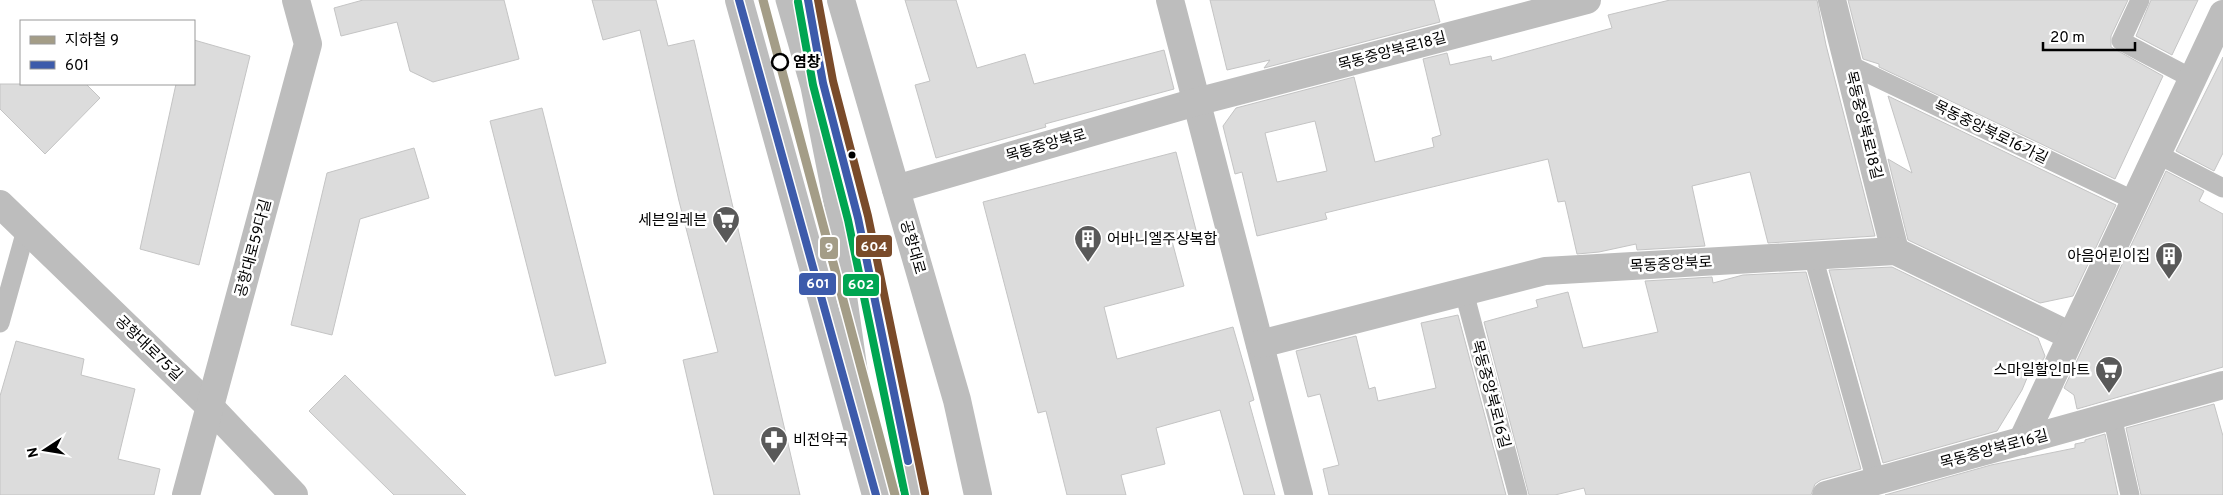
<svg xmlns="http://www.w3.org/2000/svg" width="2223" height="495" viewBox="0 0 2223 495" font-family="Overpass,'Noto Sans KR',sans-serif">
<rect width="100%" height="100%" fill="#fff"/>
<g fill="#dcdcdc" stroke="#c4c4c4" fill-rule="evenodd">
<polygon points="363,0 504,0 519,59 433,82 410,71 397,22 341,36 334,8"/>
<polygon points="592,0 656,0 668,46 694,40 800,495 714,495 683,360 718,352 679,201 640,30 603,40"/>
<polygon points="905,0 956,0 977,68 1025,54 1034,84 1164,50 1174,89 1045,124 1046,127 936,158 915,85 930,81"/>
<polygon points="1210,0 1434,0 1440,22 1264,68 1270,60 1227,70"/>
<path d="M1670,0H1817L1826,45L1875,236L1768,243L1750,172L1692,186L1705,246L1637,250L1636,244L1599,252L1577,254L1565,201L1558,202L1548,159L1325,213L1327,219L1257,236L1242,172L1235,174L1223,126L1236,108L1354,77L1375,162L1434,147L1432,138L1441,135L1423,59L1447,53L1450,65L1491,56L1492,61L1612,28L1608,15ZM1315,121L1327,171L1277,182L1265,133Z"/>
<polygon points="1848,0 2128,0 2111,36 2111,47 2163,76 2115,179 1879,67 1879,64 1863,59"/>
<polygon points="2151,0 2198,0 2172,55 2136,36"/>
<polygon points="194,40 250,56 199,265 140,249 176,84 194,84"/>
<polygon points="2223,57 2223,153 2214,171 2176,151"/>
<polygon points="0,84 86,84 100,98 45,154 0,109"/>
<polygon points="1888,96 2116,205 2073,296 2040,303 1908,240 1888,159 1912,173"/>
<polygon points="542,108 606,363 555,376 490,121"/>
<polygon points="414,148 429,198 360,219 332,335 291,325 327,173"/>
<polygon points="1176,152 1197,234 1172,241 1184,286 1104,307 1117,359 1233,327 1254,400 1249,402 1275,495 1244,495 1220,410 1156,428 1165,464 1121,475 1126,495 1067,495 1046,411 1038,413 983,202"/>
<polygon points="2166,171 2204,191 2199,201 2223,214 2223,367 2077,409 2074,395 2064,388"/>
<polygon points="1892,267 2038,338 2045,356 2038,370 2032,366 2022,390 1997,431 1883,463 1829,270"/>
<polygon points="1806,272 1861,469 1821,480 1815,484 1811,495 1586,495 1584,488 1555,495 1529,495 1484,322 1538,307 1536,300 1568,292 1583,348 1658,332 1645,281 1712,277 1713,283 1743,275"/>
<polygon points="1458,315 1506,495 1329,495 1323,469 1339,465 1320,394 1308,397 1296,351 1356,336 1369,389 1375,387 1378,401 1436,388 1421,323"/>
<polygon points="16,341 84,359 81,375 135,389 118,459 160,469 154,495 0,495 0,396"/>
<polygon points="345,375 466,495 394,495 309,411"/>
<polygon points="2214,404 2223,436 2223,495 2141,495 2126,428"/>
<polygon points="2105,434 2118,495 1885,495 1991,465 2075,448 2075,444 2085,442 2085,440"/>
</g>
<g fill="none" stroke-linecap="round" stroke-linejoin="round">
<g stroke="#bdbdbd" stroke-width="19">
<polyline points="785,0 810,87 837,223 864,411"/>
<polyline points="808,0 823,83 858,218 915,495"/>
<polyline points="2140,0 2121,41 2193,79"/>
<polyline points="1848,64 2135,201"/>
<polyline points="2157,154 2223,188"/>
<polyline points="1813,256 1876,481"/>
<polyline points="1464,292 1518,495"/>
<polyline points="0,323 26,230"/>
<polyline points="2112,416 2130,495"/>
</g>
<g stroke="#bdbdbd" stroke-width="28">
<polyline points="1170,0 1299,495"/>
<polyline points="1832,0 1895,251"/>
<polyline points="896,189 1196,102 1587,0"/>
<polyline points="0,204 210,407 294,495"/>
<polyline points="1260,344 1545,271 1895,251 2071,336"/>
<polyline points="2022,441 2223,14"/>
<polyline points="186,495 308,44 296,0"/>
<polyline points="1826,495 2223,385"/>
</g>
<g stroke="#bdbdbd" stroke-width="28">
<polyline points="739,0 876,495"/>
<polyline points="841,0 957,400 978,495"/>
</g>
<defs>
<g id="bus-1">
<polyline points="739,0 876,495"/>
<polyline points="808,0 823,83 858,218 908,461"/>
</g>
<polyline id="bus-2" points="798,2 813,85 848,220 905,495"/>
<polyline id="bus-3" points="818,0 833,81 868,216 925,493"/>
</defs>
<use href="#bus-1" stroke="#fff" stroke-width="11"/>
<use href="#bus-2" stroke="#fff" stroke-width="11"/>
<use href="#bus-3" stroke="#fff" stroke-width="11"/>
<use href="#bus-1" stroke="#3d5bab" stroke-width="8"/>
<use href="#bus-2" stroke="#00a651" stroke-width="8"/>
<use href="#bus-3" stroke="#7a4b2a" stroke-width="8"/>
<defs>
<polyline id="metro-1" points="763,0 895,495"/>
</defs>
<use href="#metro-1" stroke="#fff" stroke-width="12"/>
<use href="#metro-1" stroke="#a49d87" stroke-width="9"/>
</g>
<defs>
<symbol id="supermarket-pin" viewBox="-11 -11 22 30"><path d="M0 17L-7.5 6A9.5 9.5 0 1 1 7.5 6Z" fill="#595959" stroke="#fff"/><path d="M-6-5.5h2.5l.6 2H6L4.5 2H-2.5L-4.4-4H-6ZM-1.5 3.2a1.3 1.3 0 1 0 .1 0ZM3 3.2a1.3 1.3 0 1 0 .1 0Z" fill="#fff"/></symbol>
<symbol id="building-pin" viewBox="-11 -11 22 30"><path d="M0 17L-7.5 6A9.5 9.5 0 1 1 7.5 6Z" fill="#595959" stroke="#fff"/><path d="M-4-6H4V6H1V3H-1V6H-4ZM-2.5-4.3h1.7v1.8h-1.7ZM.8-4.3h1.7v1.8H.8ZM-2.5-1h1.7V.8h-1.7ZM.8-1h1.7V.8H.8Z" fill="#fff"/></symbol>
<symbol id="pharmacy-pin" viewBox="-11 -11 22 30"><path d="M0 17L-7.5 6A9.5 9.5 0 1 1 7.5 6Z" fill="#595959" stroke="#fff"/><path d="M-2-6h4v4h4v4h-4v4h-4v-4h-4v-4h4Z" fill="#fff"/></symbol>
</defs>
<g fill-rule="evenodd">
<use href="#supermarket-pin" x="710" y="204" width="32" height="43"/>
<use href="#building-pin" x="1072" y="223" width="32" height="43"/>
<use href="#building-pin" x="2153" y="240" width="32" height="43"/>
<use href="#supermarket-pin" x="2093" y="354" width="32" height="43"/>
<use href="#pharmacy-pin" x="758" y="424" width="32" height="43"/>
</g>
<circle fill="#fff" stroke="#000" stroke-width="2.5" cx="780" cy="62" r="8"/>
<circle fill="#000" stroke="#fff" stroke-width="2" cx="852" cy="155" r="4.5"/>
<g text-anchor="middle" stroke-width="5" stroke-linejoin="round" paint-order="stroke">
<g font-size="15" fill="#000" stroke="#fff">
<text transform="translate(1392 51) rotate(-15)" y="5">목동중앙북로18길</text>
<text transform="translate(1864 125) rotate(76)" y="5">목동중앙북로18길</text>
<text transform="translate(1991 132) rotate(26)" y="5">목동중앙북로16가길</text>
<text transform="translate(1046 145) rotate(-16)" y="5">목동중앙북로</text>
<text transform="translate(913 247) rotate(74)" y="5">공항대로</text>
<text transform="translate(253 248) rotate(-75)" y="5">공항대로59다길</text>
<text transform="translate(1671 264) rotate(-3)" y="5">목동중앙북로</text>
<text transform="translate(149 348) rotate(44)" y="5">공항대로75길</text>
<text transform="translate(1491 394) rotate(75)" y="5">목동중앙북로16길</text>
<text transform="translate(1994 449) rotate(-15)" y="5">목동중앙북로16길</text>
</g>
<g font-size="15" font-weight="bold" fill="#000" stroke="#fff" text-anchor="start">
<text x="793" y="67">염창</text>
</g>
<g font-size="15" fill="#000" stroke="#fff" text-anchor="end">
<text x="707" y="225">세븐일레븐</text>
<text x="1107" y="244" text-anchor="start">어바니엘주상복합</text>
<text x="2150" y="261">아음어린이집</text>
<text x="2090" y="375">스마일할인마트</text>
<text x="793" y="445" text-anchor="start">비전약국</text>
</g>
</g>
<g stroke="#fff" stroke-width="2">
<rect x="855" y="234" width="38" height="24" rx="5" fill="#7a4b2a"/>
<rect x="819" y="236" width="20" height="24" rx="5" fill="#a49d87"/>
<rect x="798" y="272" width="39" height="24" rx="5" fill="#3d5bab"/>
<rect x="842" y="273" width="38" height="24" rx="5" fill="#00a651"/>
</g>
<g font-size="14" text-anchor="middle" font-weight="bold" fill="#fff">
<text x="874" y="251">604</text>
<text x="829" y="252">9</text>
<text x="818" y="288">601</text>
<text x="861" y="289">602</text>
</g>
<rect x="20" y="20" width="175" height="65" fill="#ffffff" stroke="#999999"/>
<rect x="30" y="36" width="25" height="8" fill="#a49d87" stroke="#999999"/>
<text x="65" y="45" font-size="15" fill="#000000">지하철 9</text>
<rect x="30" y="61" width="25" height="8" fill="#3d5bab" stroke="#999999"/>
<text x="65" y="70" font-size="15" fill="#000000">601</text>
<g transform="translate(45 450) rotate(258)" stroke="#ffffff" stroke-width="4" paint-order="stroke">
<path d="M0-4L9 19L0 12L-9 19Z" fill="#000000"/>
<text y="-8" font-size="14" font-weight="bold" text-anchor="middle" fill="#000000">N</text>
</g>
<path d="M2043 42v8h92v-8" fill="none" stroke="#000000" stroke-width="2.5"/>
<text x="2050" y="42" font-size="15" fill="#000000" stroke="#ffffff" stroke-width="4" paint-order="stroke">20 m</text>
</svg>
